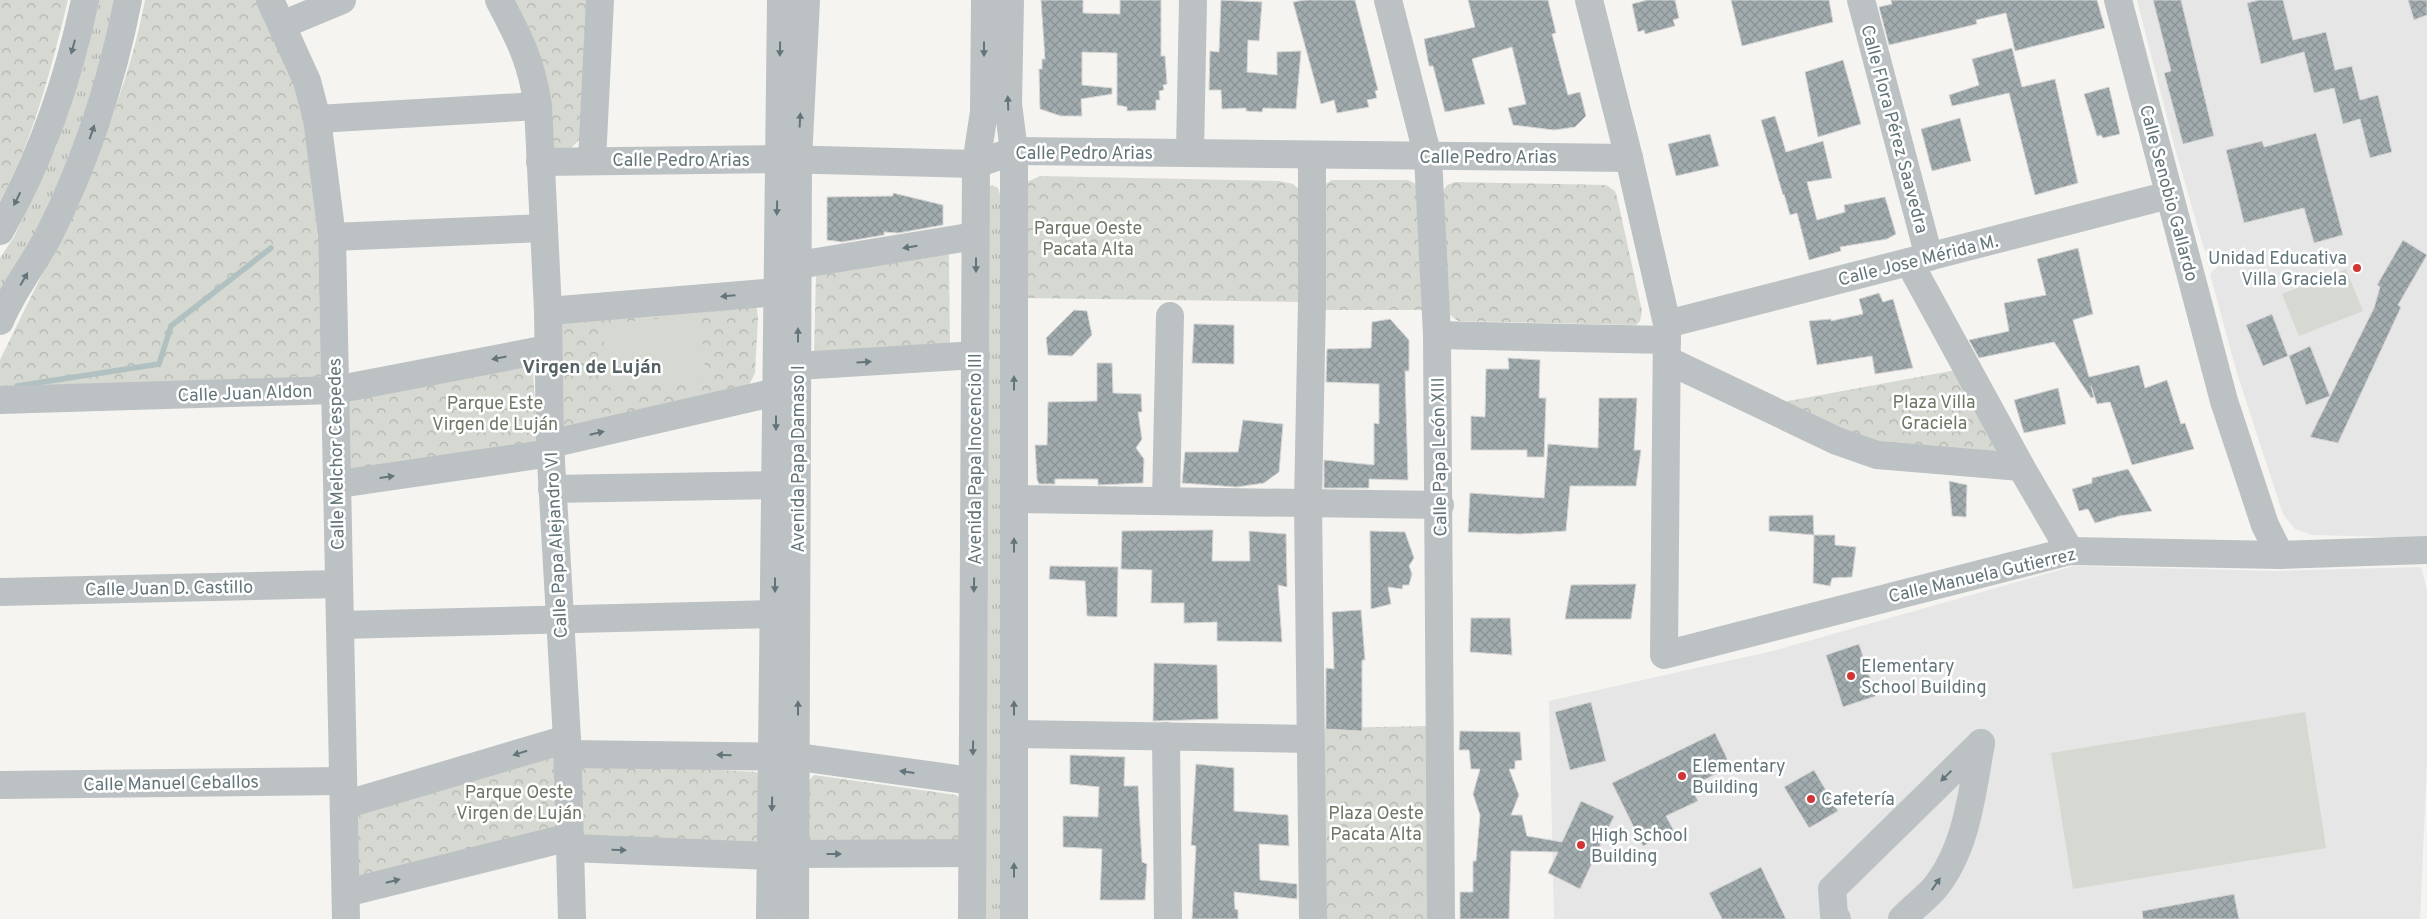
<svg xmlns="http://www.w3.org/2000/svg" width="2427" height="919" viewBox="0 0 2427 919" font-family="Overpass,sans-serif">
<defs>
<pattern id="grass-tufts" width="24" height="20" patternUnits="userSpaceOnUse" patternTransform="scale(1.25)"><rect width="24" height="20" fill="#d6d9d1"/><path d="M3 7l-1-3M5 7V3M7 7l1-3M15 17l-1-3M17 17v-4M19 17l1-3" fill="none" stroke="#b1b5af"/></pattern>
<pattern id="park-crowns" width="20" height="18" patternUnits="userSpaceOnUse" patternTransform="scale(1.25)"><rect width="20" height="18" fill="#d6d9d1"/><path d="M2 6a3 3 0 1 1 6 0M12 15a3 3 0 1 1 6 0" fill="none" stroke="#b1b5af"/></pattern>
<pattern id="building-cross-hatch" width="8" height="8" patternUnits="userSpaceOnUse" patternTransform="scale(1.25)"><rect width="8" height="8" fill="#a2acae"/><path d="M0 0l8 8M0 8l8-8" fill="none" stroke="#889193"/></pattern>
</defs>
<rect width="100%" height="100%" fill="#f5f4f1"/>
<g fill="#e5e6e5">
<polygon points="2137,0 2427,0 2427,538 2312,535 2295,529 2283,514 2236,370 2210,274 2219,265 2204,249 2174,145"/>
<polygon points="2074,566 2275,571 2421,567 2427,589 2427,763 2420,919 1554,919 1549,701 1773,651"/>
</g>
<g fill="url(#grass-tufts)">
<path d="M95,0H118C103,77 70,166 36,237C26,257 12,276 0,295V258L14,237L56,147Z"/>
<polygon points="992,185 998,188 1002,201 1003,919 984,919 986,189"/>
</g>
<g fill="url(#park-crowns)">
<path d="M0,0H68C51,69 34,138 0,201Z"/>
<path d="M145,0H257L295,77L304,124L318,240L321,380L0,391V360C56,244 121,128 145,0Z"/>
<polygon points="510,0 589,0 583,136 570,149 554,149"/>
<polygon points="1040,176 1280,181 1293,184 1299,189 1302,302 1021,298 1027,182"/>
<polygon points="1332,180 1408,180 1416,184 1422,310 1320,310 1324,185"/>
<polygon points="1455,182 1606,185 1615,191 1617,197 1642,311 1640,321 1636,325 1629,325 1458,321 1449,314 1442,193 1447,185"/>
<polygon points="949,254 950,346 814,353 816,276"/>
<polygon points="753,306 757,309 758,318 755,373 748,387 572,431 560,427 558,327 564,322"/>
<polygon points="525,367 531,367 533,370 537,436 536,441 532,447 351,477 339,406 348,401"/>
<polygon points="1956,370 1997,447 1993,457 1899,448 1862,438 1783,402"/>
<polygon points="1428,726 1428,919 1324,919 1325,728"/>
<polygon points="547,755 555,757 559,822 556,829 362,877 357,873 356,815"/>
<polygon points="586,762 756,772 761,775 760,839 755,842 582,837 579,764"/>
<polygon points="814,775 956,795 961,799 963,841 809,844 805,834 807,783"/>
</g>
<g fill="#d6d9d1">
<polygon points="2346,269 2363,311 2299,336 2282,294"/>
<polygon points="700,315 706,378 608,387 602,324"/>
<polygon points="2305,712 2326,848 2073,889 2051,753"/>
</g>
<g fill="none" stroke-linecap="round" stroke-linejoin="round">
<polyline stroke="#b1c1c1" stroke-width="5.5" points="17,386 159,364 171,326 271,248"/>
</g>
<g fill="url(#building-cross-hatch)" stroke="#d6d5d4">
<polygon points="1041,0 1083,0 1083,13 1120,14 1120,0 1161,0 1161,56 1165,56 1167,84 1163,85 1164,90 1159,91 1160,100 1156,100 1156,110 1127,111 1127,107 1117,105 1117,53 1082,52 1082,85 1112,88 1112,94 1081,99 1082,116 1061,116 1040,109 1039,69 1042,69 1042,59 1045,59"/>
<polygon points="1221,0 1262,2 1259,41 1248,40 1247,72 1277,75 1277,52 1301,51 1296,109 1263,108 1262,112 1246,111 1246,108 1222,109 1221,90 1209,90 1210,51 1219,52"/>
<polygon points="1305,0 1355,0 1378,90 1375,91 1377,98 1367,100 1369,107 1337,113 1334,100 1321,104 1293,2"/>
<polygon points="1468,0 1548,0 1556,33 1552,34 1568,95 1580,92 1586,116 1575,127 1554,130 1513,125 1508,108 1526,104 1512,47 1472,59 1485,104 1445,112 1433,66 1429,66 1424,39 1475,27"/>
<polygon points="1647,0 1675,0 1679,18 1673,20 1675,26 1645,34 1644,30 1638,32 1632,4"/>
<polygon points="1731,0 1829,0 1833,22 1742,46"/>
<polygon points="1891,0 2097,0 2105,28 2015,51 2006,13 1976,20 1977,24 1889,45 1879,7 1892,4"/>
<polygon points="2153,0 2181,0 2214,136 2183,144 2164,73 2171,71"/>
<polygon points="2259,0 2283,0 2293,40 2326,32 2335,70 2352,66 2360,100 2378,95 2392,152 2370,158 2360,119 2343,124 2334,88 2314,93 2304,52 2261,64 2247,3"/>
<polygon points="2408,0 2427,0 2427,15 2414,20"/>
<polygon points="2012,48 2022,87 2055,79 2078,183 2035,195 2009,93 1952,106 1949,95 1979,85 1972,59"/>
<polygon points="1843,60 1861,124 1818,137 1805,72"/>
<polygon points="2109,87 2120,134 2103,138 2101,135 2097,136 2084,94"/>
<polygon points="1775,116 1786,152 1823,141 1832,178 1807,182 1817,220 1845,212 1844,205 1885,197 1896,234 1887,239 1840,247 1841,251 1809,260 1797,213 1790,215 1784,194 1783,195 1761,120"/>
<polygon points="1960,118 1971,161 1932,171 1921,129"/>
<polygon points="2316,133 2343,235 2314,243 2304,208 2244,223 2226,150 2262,141 2264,147"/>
<polygon points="1710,134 1719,166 1676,176 1668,144"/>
<polygon points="893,193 943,205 943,225 898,233 884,232 884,235 842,242 827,240 827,197 893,196"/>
<polygon points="2403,240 2427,255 2398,305 2401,307 2338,443 2310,437 2374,308 2380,287 2377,285"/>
<polygon points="2078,248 2093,314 2073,320 2089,377 2139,365 2145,388 2167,380 2181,424 2185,423 2194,449 2132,465 2110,402 2097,404 2091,386 2094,397 2091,398 2054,342 1979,358 1969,340 2009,331 2004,303 2046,295 2037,259"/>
<polygon points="1879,293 1883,302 1893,299 1913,368 1875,374 1872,356 1817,365 1809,321 1831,319 1831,321 1863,314 1859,299"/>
<polygon points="1074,310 1087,311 1092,335 1072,356 1048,355 1046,338"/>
<polygon points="2272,314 2288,356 2263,366 2246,325"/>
<polygon points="1390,319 1409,340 1409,371 1405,371 1408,480 1369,479 1369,488 1324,488 1324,460 1374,465 1374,423 1379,424 1379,384 1326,382 1327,349 1371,348 1372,322"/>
<polygon points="1194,324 1234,325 1234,364 1192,363"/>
<polygon points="2310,346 2330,396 2306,405 2289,356"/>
<polygon points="1508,358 1540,360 1539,398 1546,398 1544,457 1527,457 1527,450 1471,450 1471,416 1485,417 1486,369 1509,369"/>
<polygon points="1097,363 1112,363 1113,393 1141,394 1142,412 1138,412 1142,439 1136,448 1144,459 1143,483 1098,485 1098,479 1055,479 1055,484 1039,484 1037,479 1035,445 1047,445 1048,402 1097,401"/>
<polygon points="2058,388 2066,424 2024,433 2014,400"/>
<polygon points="1599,398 1637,398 1634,450 1641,450 1636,486 1570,486 1566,531 1520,534 1468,532 1470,493 1544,498 1548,444 1598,448"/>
<polygon points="1243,420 1283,424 1279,472 1264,483 1237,487 1182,483 1185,452 1238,452"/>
<polygon points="2128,469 2152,511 2119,516 2095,523 2088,509 2079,511 2072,489 2092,483 2092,478"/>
<polygon points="1949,481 1967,485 1966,517 1952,516"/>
<polygon points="1813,515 1814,535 1769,531 1769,516"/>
<polygon points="1213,530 1212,561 1250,561 1249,531 1286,534 1287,587 1278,585 1282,642 1217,641 1217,622 1184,623 1184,603 1151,603 1152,570 1121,569 1122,531"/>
<polygon points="1370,531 1405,532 1414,558 1409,566 1412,574 1409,585 1403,585 1402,589 1388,587 1391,604 1371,609"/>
<polygon points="1814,535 1835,535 1835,545 1856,547 1852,577 1832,578 1830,586 1813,583"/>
<polygon points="1050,566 1118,567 1117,617 1087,616 1085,581 1049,579"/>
<polygon points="1636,584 1631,619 1565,619 1571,585"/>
<polygon points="1361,610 1365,660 1362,660 1362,731 1326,729 1326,668 1334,669 1332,612"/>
<polygon points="1471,618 1510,618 1512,655 1470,652"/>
<polygon points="1859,644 1876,696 1843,707 1826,655"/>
<polygon points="1154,663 1217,665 1218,719 1153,721"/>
<polygon points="1591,702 1606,761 1570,770 1555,712"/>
<polygon points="1460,731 1520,732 1522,760 1515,761 1515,769 1509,769 1519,795 1511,815 1522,815 1527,836 1562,842 1581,801 1614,816 1580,889 1548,873 1558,852 1511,851 1509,919 1460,919 1460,892 1473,892 1473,861 1476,861 1480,815 1473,794 1480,769 1471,769 1469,750 1459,750"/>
<polygon points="1715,733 1731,767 1691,786 1698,801 1666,816 1674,831 1643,846 1612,783"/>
<polygon points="1070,755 1125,757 1124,786 1138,786 1142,862 1147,864 1145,900 1100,900 1102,849 1063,847 1063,816 1098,817 1099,787 1070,784"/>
<polygon points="1196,764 1234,768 1234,811 1288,815 1289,846 1259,844 1260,880 1297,884 1297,899 1234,892 1235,909 1238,910 1238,919 1192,919 1196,846 1191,845"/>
<polygon points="1814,770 1838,811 1809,828 1784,787"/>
<polygon points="1761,867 1786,919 1722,919 1709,893"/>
<polygon points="2234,894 2239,919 2143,919 2142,911"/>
</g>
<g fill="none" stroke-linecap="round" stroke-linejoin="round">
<g stroke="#bcc1c3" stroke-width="28">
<polyline points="270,0 307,81 317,119 332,237 346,919"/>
<path d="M499,0C520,40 531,60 538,106L548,311L550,444L567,739L572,919"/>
<polyline points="1010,0 1008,104 1014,151 1014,919"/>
<polyline points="1388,0 1428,157 1437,335 1441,919"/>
<polyline points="1589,0 1629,158 1667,324 1664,655 2070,551 2280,555 2427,550"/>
<polyline points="1861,0 1929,257"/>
<polyline points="2118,0 2224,401 2265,525 2280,555"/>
<polyline points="282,25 342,0"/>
<polyline points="317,119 538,106"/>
<polyline points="1190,153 1193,0"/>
<polyline points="1312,156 1312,300 1308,503 1313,919"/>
<polyline points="592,161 600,0"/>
<polyline points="540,162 778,159 976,164 1014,151 1629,158"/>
<path d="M0,231C41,159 68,81 85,0"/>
<polyline points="332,237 544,228"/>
<polyline points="1909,262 2021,467 2070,551"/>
<polyline points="798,265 975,236"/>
<polyline points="548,311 777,292"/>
<path d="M0,321C12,291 34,264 49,235C86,161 112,81 128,0"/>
<polyline points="1667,324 2169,195"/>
<polyline points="1437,335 1667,340"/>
<polyline points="1667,360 1837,441 1877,455 2021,467"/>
<polyline points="798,366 976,355"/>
<polyline points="0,400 335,390 547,349"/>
<polyline points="550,444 776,392"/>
<polyline points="339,484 551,453"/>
<polyline points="552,489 775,485"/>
<polyline points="1014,499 1440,505"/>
<polyline points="1166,501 1170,316"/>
<polyline points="0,592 338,584"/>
<polyline points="340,625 774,614"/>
<polyline points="1014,734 1310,739"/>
<polyline points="1166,736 1168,919"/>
<polyline points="567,754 798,757 972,781"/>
<polyline points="0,785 343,781"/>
<polyline points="344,805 567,739"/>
<polyline points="570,848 771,856 796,854 972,853"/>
<polyline points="346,893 570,837"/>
<polyline points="770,919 781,0"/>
<polyline points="795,919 798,160 806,0"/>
<polyline points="972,919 976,164 984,112 985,0"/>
<polyline points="1837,919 1834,915 1832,889 1981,743"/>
<path d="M1902,919C1912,909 1923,900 1933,890C1967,850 1972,793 1981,743"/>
</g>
</g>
<defs><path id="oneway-solid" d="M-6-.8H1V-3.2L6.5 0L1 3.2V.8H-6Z" transform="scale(1.25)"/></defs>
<g fill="#63757a">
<use href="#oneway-solid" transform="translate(73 47) rotate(105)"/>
<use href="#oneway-solid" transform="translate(780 49) rotate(91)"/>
<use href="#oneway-solid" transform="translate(984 49) rotate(90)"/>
<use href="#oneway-solid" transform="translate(1008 103) rotate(-92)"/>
<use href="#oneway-solid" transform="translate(800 120) rotate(-87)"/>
<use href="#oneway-solid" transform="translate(92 132) rotate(-71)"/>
<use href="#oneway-solid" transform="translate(17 199) rotate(116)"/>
<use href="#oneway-solid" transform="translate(777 208) rotate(91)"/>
<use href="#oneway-solid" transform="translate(910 247) rotate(171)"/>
<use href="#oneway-solid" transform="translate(976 265) rotate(90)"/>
<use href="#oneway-solid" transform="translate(24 279) rotate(-60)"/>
<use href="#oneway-solid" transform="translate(728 296) rotate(175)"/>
<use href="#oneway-solid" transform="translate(798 335) rotate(-90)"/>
<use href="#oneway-solid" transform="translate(499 358) rotate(169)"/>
<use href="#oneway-solid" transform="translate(864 362) rotate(-3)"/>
<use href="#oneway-solid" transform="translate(1014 383) rotate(-90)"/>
<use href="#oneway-solid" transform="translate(776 423) rotate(90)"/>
<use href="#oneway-solid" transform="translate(597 433) rotate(-13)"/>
<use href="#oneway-solid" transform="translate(387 477) rotate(-8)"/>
<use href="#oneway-solid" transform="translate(1014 545) rotate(-90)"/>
<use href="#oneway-solid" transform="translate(775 585) rotate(90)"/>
<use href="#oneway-solid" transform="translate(974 585) rotate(91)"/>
<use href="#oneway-solid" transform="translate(798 708) rotate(-90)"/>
<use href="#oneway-solid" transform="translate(1014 708) rotate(-90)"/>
<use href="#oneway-solid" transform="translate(973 748) rotate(91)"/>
<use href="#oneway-solid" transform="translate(520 753) rotate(163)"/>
<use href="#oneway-solid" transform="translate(724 755) rotate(-179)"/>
<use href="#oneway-solid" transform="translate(907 772) rotate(-172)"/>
<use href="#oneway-solid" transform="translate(1946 776) rotate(136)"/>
<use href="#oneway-solid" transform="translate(772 804) rotate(91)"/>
<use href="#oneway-solid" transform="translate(619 850) rotate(2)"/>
<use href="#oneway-solid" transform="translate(834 854)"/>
<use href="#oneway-solid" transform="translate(1014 870) rotate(-90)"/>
<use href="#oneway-solid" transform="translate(393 881) rotate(-14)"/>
<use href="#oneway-solid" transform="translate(1936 884) rotate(-55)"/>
</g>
<g fill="#d13535" stroke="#fff" stroke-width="2">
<circle cx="2357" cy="268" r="5"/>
<circle cx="1851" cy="676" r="5"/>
<circle cx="1682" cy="776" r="5"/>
<circle cx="1811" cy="799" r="5"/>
<circle cx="1581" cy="845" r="5"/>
</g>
<g text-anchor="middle" stroke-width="5" stroke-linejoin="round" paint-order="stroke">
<g font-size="18" fill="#63757a" stroke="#fff">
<text transform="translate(1895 129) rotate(75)" y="6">Calle Flora Pérez Saavedra</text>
<text x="1084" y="159">Calle Pedro Arias</text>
<text x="1488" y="163">Calle Pedro Arias</text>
<text x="681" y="166">Calle Pedro Arias</text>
<text transform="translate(2169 193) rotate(75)" y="6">Calle Senobio Gallardo</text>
<text transform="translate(1918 260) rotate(-14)" y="6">Calle Jose Mérida M.</text>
<text transform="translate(245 393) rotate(-2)" y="6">Calle Juan Aldon</text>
<text transform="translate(336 454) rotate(-91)" y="6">Calle Melchor Cespedes</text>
<text transform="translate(1439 457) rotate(-91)" y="6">Calle Papa León XIII</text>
<text transform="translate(798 459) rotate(-90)" y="6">Avenida Papa Damaso I</text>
<text transform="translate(975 459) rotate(-90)" y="6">Avenida Papa Inocencio III</text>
<text transform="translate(556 545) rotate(-93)" y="6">Calle Papa Alejandro VI</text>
<text transform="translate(1982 575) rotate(-13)" y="6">Calle Manuela Gutierrez</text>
<text transform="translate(169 588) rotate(-1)" y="6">Calle Juan D. Castillo</text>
<text transform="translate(171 783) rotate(-1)" y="6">Calle Manuel Ceballos</text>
</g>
<g font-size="18" fill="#6d7765" stroke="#fff">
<text x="1088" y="234">Parque Oeste<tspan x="1088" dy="21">Pacata Alta</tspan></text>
<text x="1934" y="408">Plaza Villa<tspan x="1934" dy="21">Graciela</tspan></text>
<text x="495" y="409">Parque Este<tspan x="495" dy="21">Virgen de Luján</tspan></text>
<text x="519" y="798">Parque Oeste<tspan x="519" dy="21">Virgen de Luján</tspan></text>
<text x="1376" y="819">Plaza Oeste<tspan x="1376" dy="21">Pacata Alta</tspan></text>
</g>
<g font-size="18" fill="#63757a" stroke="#fff" text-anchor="start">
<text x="2347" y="264" text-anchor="end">Unidad Educativa<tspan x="2347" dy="21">Villa Graciela</tspan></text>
<text x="1861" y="672">Elementary<tspan x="1861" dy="21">School Building</tspan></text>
<text x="1692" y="772">Elementary<tspan x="1692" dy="21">Building</tspan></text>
<text x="1821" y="805">Cafetería</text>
<text x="1591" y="841">High School<tspan x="1591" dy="21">Building</tspan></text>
</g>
<g font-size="19" font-weight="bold" fill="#546265" stroke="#fff">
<text x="592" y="373">Virgen de Luján</text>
</g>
</g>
</svg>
